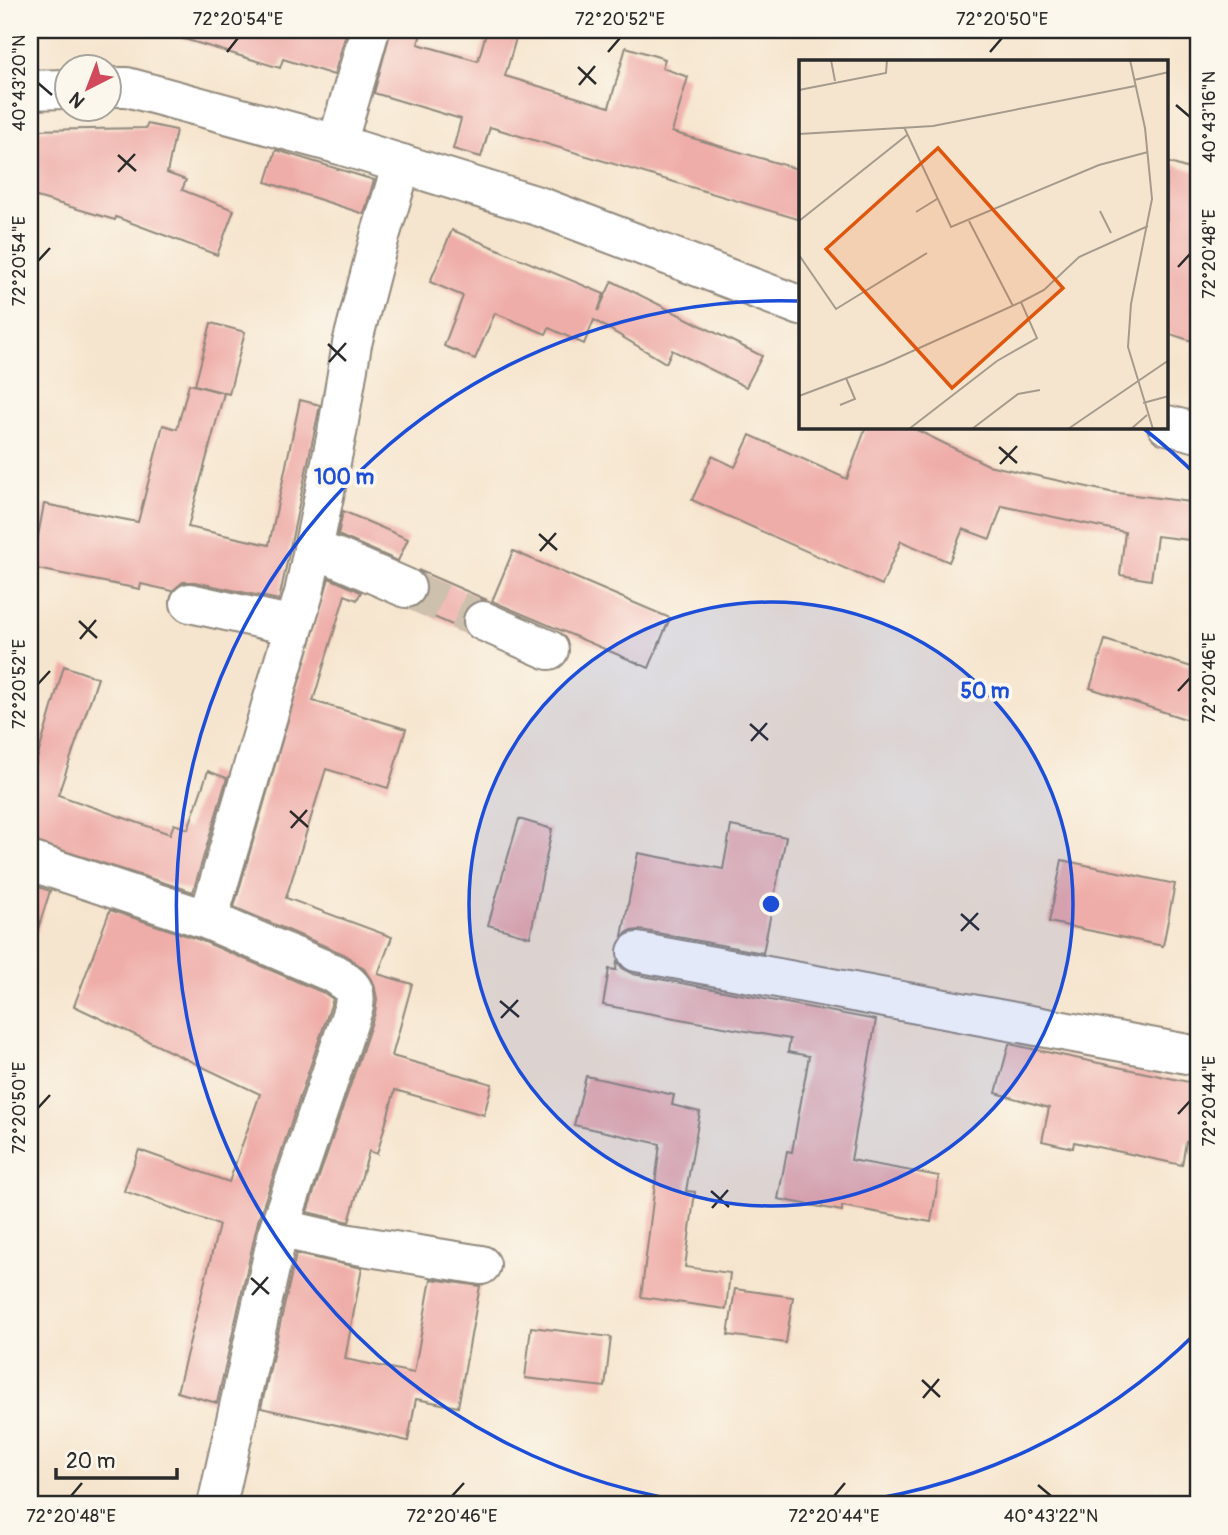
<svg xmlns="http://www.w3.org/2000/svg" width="1228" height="1535" viewBox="0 0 1228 1535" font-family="Pangolin,sans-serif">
<rect width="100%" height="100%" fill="#fbf7ec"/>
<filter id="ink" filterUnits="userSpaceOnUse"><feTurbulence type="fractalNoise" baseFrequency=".0143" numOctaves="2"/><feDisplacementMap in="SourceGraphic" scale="14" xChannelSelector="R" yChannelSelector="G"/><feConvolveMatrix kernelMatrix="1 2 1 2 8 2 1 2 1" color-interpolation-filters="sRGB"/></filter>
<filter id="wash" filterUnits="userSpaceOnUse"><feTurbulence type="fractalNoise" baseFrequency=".00686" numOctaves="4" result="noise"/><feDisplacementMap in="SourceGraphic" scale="28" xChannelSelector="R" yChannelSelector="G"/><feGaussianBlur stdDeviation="1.57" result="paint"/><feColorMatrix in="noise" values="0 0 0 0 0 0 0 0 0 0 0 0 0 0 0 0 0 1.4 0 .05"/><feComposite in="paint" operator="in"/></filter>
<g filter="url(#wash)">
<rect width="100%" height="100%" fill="#f6e5ce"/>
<g id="blocks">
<g fill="#efada9">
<polygon points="182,30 347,30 334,75 283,59 280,68 181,38"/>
<polygon points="391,30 422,30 418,44 478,61 487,30 498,30 517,35 505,76 609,107 626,47 665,59 662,68 688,77 672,132 801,170 801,220 490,127 481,157 453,149 461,119 374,93"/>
<polygon points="147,124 176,130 167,173 186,180 182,190 234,210 217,255 116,217 115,220 30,195 30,130 146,128"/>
<polygon points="276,150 374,180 364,214 266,182"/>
<polygon points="1167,162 1198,172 1198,343 1167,333"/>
<polygon points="452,230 604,294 598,311 612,281 762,356 746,387 672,350 666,363 594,320 584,344 549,328 546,334 495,313 475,359 444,346 463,296 430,282"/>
<polygon points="211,323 245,332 229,394 195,385"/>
<polygon points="189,384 224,393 188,527 269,545 300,400 320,405 279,600 195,582 183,582 172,591 141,584 140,589 32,568 44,504 138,522 163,425 177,429"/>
<polygon points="866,427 911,427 988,465 1110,492 1198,503 1198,541 1157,536 1151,580 1120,575 1125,532 1002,506 990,539 963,529 949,562 901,541 882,585 692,500 712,456 735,467 750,435 847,479"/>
<polygon points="343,511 408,539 398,561 338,535"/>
<polygon points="513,551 670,618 649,668 492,601"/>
<polygon points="418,570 487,600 480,599 471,603 463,612 461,623 464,630 413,608 419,605 426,597 428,586 424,576"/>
<polygon points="329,578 361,592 357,600 345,595 313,701 406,729 388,788 326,769 286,898 392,937 378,974 412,984 392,1056 492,1084 484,1115 395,1090 377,1154 369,1151 349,1222 307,1212 375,1013 377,999 374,984 364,969 344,954 234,907"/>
<polygon points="1105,640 1198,669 1198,723 1090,688"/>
<polygon points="64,666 98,678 58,795 170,834 174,824 188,829 208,771 227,778 193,892 30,840 30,783"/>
<polygon points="519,819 552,829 530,937 488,925"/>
<polygon points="731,826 786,837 763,953 641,930 630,931 622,936 638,853 723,869"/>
<polygon points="1062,860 1175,884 1163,946 1049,922"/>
<polygon points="30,884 50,891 36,935 30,934"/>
<polygon points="110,910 200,940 324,993 333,999 258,1221 217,1403 177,1392 219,1225 124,1191 139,1150 229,1182 260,1094 74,1006"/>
<polygon points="617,961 623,969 633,974 876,1020 851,1160 939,1176 931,1222 842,1206 842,1211 778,1199 787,1151 792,1152 809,1056 788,1052 790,1039 603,1005 609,969 616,970"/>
<polygon points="1009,1044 1198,1084 1198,1144 1186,1142 1182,1165 1074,1142 1073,1148 1042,1141 1049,1108 996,1093"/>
<polygon points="586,1076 674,1095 672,1105 700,1112 686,1191 695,1192 685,1267 730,1273 726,1309 641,1297 660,1144 574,1125"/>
<polygon points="296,1254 362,1268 345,1359 414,1373 431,1279 480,1286 458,1407 416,1399 408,1441 261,1408"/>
<polygon points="735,1289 793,1297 786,1343 728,1335"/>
<polygon points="531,1327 611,1337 605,1387 525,1378"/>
</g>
</g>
</g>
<g filter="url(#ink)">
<use href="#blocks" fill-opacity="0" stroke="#90887c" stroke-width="2"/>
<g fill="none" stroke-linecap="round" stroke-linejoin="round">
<polyline stroke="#cdc0ad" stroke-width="38" stroke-dasharray="38 19" stroke-linecap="butt" points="406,588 483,621"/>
<defs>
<g id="minor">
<polyline points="108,87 127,87 337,144 541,207 801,306"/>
<polyline points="30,90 66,89"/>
<polyline points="337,144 370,30"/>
<polyline points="1167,425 1198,433"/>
<polyline points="313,550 335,557 406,588"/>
<polyline points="190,603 294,626"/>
<polyline points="483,621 549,650"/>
<path d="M30,861L208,920L335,974C350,985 357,987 354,1006L279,1228L217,1505"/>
<polyline points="208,920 304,593 337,433 352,344 380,236 402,164"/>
<polyline points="637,952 1198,1056"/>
<polyline points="279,1228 344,1243 481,1265"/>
</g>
</defs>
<use href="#minor" stroke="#90887c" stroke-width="42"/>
<use href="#minor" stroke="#fff" stroke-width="38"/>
</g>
</g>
<path fill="none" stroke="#2b2b2b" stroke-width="2.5" d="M227,52L238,38M608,52L620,38M990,52L1002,38M578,67L596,84M38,83L52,95M579,85L595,66M1176,105L1190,117M118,155L136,171M118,172L135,154M38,261L50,248M1178,267L1190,254M328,344L346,361M329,362L346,343M999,447L1017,463M1000,464L1017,446M539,534L557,550M540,551L556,533M79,621L97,638M80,639L96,620M38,684L50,671M1178,691L1190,678M750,724L768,740M751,741L767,723M290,811L308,827M291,828L307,810M961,914L979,930M961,931L978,913M500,1001L519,1017M501,1018L518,1000M38,1108L50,1095M1178,1114L1190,1101M711,1191L729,1207M712,1208L728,1190M251,1278L269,1294M252,1295L268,1277M922,1380L940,1397M923,1398L939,1379M1038,1485L1051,1496M71,1496L82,1483M452,1496L464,1483M834,1496L845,1483"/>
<circle cx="771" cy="904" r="302" fill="#1d4ed8" fill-opacity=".12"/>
<g fill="none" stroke="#1d4ed8" stroke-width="3.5">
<circle cx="771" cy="904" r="302"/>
<path d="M1198 1331A604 604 0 0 1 829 1505M713 1505A604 604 0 0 1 797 301M1143 428A604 604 0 0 1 1198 477"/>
</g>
<g transform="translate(799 60)">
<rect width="369" height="369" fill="#f6e5ce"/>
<path fill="none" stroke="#a59b8d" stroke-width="2" d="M32,0L36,21M331,0L346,68L353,139L332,244L329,287L354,369M335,20L370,12M0,30L87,13L88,0M105,67L152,167L300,105L349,92M0,74L134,66L336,26M301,151L312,173M117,152L138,139M0,161L108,75M170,161L214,246M0,195L37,249L128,193M0,336L85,304L222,242L245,230L280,197L349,166M344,343L370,336M41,345L56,339L47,318M110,369L198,301L238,278L222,242M173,369L219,334L241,330M269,369L370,300M332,369L348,355"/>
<path fill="#df570e" fill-opacity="0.15" stroke="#df570e" stroke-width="3.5" d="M139,88L264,228L153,328L27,189Z"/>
<rect width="369" height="369" fill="none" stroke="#2b2b2b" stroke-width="3.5"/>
</g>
<circle cx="771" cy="904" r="10" fill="#1d4ed8" stroke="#fbf7ec" stroke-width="3.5"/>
<g font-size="21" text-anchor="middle" font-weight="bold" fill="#1d4ed8" stroke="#fbf7ec" stroke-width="7" stroke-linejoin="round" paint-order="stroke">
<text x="344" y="484">100 m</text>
<text x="985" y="698">50 m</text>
</g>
<rect width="1228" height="1535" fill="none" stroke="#fbf7ec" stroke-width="77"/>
<g transform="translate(88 88) rotate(222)"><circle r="33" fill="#fbf7ec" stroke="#a8a59f" stroke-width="2"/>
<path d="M0-5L12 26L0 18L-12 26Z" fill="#d1495b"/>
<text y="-10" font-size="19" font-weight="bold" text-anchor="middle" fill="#2b2b2b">N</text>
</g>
<path d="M56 1468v10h121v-10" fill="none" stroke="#2b2b2b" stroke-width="3.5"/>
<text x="66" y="1468" font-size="21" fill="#2b2b2b" stroke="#fbf7ec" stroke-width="5" paint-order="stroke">20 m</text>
<rect x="38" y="38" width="1152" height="1458" fill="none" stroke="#2b2b2b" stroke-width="2.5"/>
<g font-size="18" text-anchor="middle" fill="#2b2b2b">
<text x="238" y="25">72°20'54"E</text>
<text x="620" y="25">72°20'52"E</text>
<text x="1002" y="25">72°20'50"E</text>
<text transform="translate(19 83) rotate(-90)" y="6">40°43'20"N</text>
<text transform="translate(1209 117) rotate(-90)" y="6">40°43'16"N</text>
<text transform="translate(1209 254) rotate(-90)" y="6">72°20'48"E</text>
<text transform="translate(19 261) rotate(-90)" y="6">72°20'54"E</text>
<text transform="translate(1209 678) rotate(-90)" y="6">72°20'46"E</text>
<text transform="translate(19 684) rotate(-90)" y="6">72°20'52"E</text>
<text transform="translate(1209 1101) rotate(-90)" y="6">72°20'44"E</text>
<text transform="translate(19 1108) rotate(-90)" y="6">72°20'50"E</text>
<text x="71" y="1522">72°20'48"E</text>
<text x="452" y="1522">72°20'46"E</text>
<text x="834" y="1522">72°20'44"E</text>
<text x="1051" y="1522">40°43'22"N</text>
</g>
</svg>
